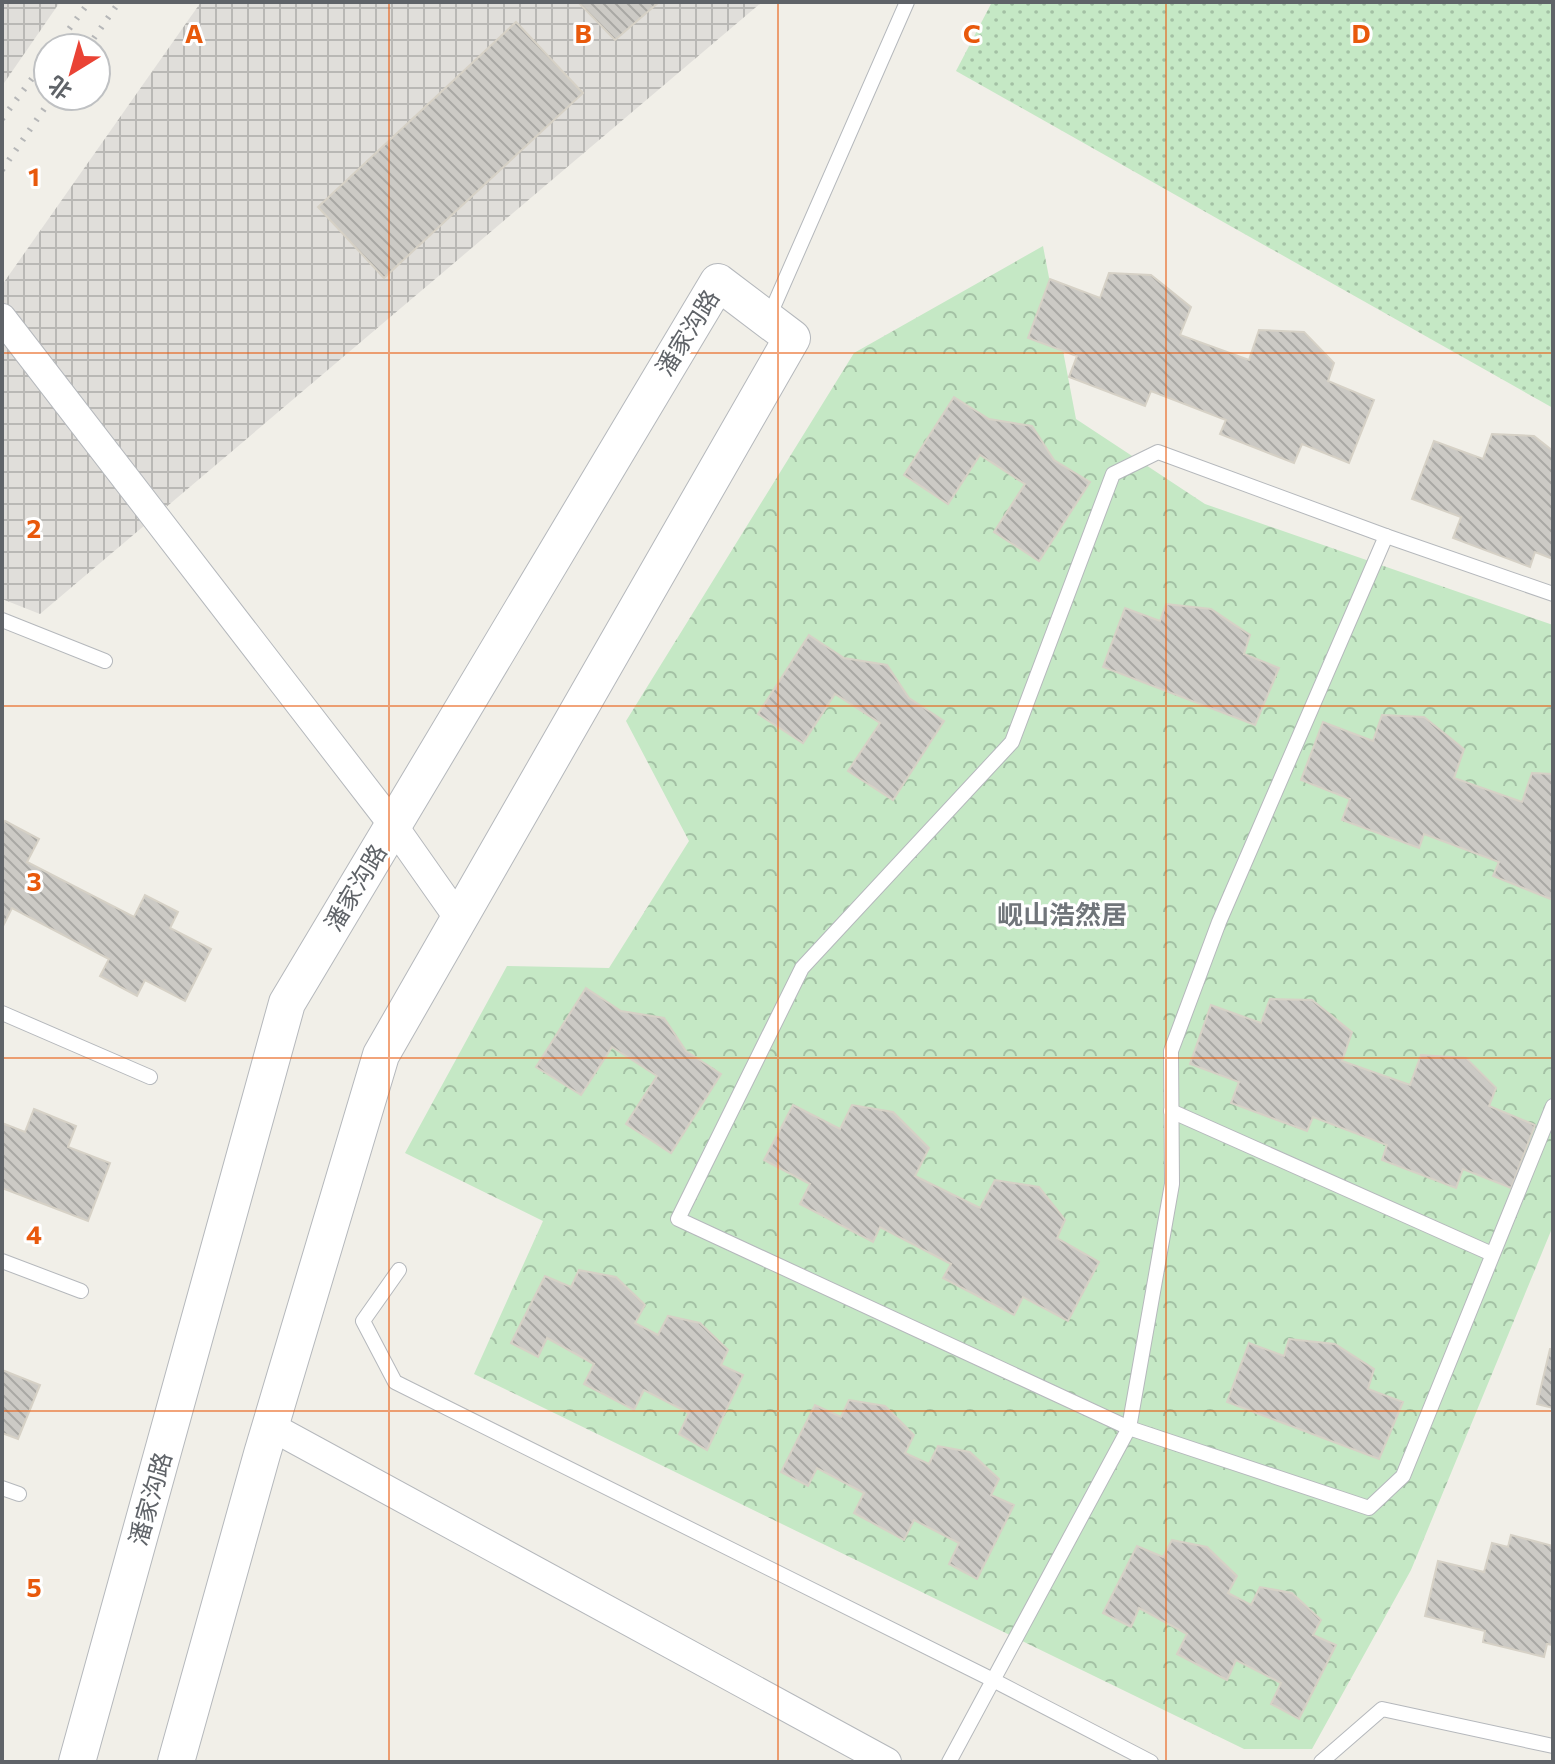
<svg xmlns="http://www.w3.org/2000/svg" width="1555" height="1764" viewBox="0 0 1555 1764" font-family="Commissioner,'Noto Sans SC',sans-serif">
<defs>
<pattern id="industrial-grid" width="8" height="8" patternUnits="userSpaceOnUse" patternTransform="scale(2)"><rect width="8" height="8" fill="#e0deda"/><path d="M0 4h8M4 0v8" fill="none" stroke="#b9b8b5"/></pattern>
<pattern id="forest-crowns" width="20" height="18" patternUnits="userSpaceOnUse" patternTransform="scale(2)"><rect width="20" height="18" fill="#c5e8c5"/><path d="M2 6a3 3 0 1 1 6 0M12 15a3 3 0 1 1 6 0" fill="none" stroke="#a3c0a4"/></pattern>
<pattern id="park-dots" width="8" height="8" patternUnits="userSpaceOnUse" patternTransform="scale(2)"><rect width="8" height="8" fill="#c5e8c5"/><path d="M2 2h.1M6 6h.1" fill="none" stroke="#a3c0a4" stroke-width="1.8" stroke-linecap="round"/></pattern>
<pattern id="building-back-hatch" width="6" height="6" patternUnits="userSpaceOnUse" patternTransform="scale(2)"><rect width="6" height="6" fill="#cccac5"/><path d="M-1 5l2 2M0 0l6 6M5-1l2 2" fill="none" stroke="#a9a8a4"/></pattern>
</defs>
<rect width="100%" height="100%" fill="#f1efe8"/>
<g fill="url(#industrial-grid)">
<polygon points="2,2 60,2 2,86"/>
<polygon points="201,2 762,2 40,614 2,599 2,285"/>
</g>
<polygon fill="url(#forest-crowns)" points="1043,246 1076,419 1205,504 1553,625 1553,1226 1411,1570 1312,1749 1244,1749 474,1374 543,1221 405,1153 507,966 609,968 689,841 626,721 854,353"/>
<polygon fill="url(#park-dots)" points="992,2 1553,2 1553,408 956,71"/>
<g fill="url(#building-back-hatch)" stroke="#d6d1c6" stroke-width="2">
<polygon points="578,2 659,2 615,40"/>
<polygon points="516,22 583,93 384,278 318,207"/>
<polygon points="1109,273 1151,275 1191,307 1180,335 1249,360 1259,330 1304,332 1334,363 1328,381 1374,400 1349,463 1302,444 1294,463 1220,434 1226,420 1151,391 1145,406 1069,377 1077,356 1028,338 1050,279 1100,298"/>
<polygon points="954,397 989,419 1032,426 1054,460 1090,482 1039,561 994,532 1025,484 980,455 948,504 904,475"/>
<polygon points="1492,434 1534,436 1553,451 1553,559 1535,552 1530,567 1453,538 1461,517 1412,499 1434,441 1483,459"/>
<polygon points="1166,604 1211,609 1250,635 1244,654 1279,668 1255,725 1103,667 1125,608 1160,621"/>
<polygon points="809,635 844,658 887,665 909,698 944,721 893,800 848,771 880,723 835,694 803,743 758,714"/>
<polygon points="1382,715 1424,717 1464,749 1454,778 1522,802 1532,773 1553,774 1553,900 1493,876 1499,862 1424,834 1419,848 1342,820 1350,799 1301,780 1323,722 1373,741"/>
<polygon points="5,821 39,839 27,862 134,917 145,895 178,912 170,928 211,949 185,1001 145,980 137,996 100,976 109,959 12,908 3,926 2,925 2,826"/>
<polygon points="586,988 621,1011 664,1018 686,1051 721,1074 671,1153 626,1124 657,1076 612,1047 581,1095 536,1067"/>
<polygon points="1270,999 1312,1000 1352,1032 1342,1061 1410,1085 1421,1055 1466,1058 1496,1088 1489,1106 1535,1125 1511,1188 1463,1169 1456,1188 1382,1160 1387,1145 1313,1117 1307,1131 1231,1103 1239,1082 1190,1064 1211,1005 1261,1023"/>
<polygon points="793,1105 840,1129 852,1105 893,1112 929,1148 915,1176 980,1208 995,1180 1039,1187 1065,1220 1057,1238 1099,1262 1068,1321 1023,1297 1014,1315 943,1278 951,1264 880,1227 873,1242 800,1204 810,1184 764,1160"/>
<polygon points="34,1109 76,1126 68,1147 110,1163 88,1221 2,1188 2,1123 25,1132"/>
<polygon points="579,1270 616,1277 645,1305 635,1323 658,1335 668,1316 700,1323 728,1350 721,1365 743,1375 707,1450 679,1434 689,1413 644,1390 634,1410 584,1384 594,1364 547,1338 538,1357 511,1343 545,1276 571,1287"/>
<polygon points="1289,1339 1335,1344 1374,1369 1368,1389 1403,1402 1379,1459 1227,1402 1249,1343 1284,1356"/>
<polygon points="1550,1349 1553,1349 1553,1408 1537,1404"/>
<polygon points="2,1370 40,1385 18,1439 2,1433"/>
<polygon points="849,1400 885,1406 914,1435 905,1453 929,1464 938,1446 970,1452 999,1479 991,1495 1014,1505 977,1579 949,1564 959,1543 914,1520 904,1540 854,1513 864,1493 817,1468 808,1486 781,1472 815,1405 841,1417"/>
<polygon points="1511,1535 1553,1546 1553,1645 1547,1644 1544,1657 1483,1642 1485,1631 1425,1616 1438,1561 1484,1572 1492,1543 1508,1547"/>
<polygon points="1172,1540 1207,1547 1237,1576 1228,1593 1251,1605 1260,1587 1292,1593 1321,1620 1313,1635 1336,1645 1299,1719 1271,1704 1281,1683 1236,1660 1227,1680 1177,1654 1187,1634 1139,1608 1131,1627 1103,1613 1137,1546 1163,1557"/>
</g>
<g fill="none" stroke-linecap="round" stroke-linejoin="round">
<defs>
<g id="service">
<polyline points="768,319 907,2"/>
<polyline points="1386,536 1553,594"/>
<polyline points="2,620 105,661"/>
<polyline points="2,1013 150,1077"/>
<polyline points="1171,1111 1492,1254"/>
<polyline points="2,1261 81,1291"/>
<polyline points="399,1270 363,1321 395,1382 993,1680 1151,1762"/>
<polyline points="2,1488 19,1494"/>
<polyline points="949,1762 1129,1428 1172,1184 1171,1051 1219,922 1386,536 1158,452 1113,474 1012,742 802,968 678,1219 1129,1428 1369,1508 1403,1476 1553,1106"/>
<polyline points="1321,1762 1382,1709 1553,1746"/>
</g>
<g id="minor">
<polyline points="2,318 393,825 459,919"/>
<polyline points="270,1426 887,1762"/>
</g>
<polyline id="tertiary" points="77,1762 287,1003 718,282 792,338 381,1055 262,1454 176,1762"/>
</defs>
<use href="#service" stroke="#b5b8bc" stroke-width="16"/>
<use href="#minor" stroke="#b5b8bc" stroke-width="30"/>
<use href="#tertiary" stroke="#b5b8bc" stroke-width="38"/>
<use href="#service" stroke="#fff" stroke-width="14"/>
<use href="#minor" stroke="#fff" stroke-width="28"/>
<use href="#tertiary" stroke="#fff" stroke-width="36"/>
<g stroke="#b6b7b8" stroke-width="6" stroke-dasharray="2 10" stroke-linecap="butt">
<polyline points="55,48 89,2"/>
<polyline points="87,48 119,2"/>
<polyline points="2,119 48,57"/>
<polyline points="2,170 53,96"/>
</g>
</g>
<path fill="none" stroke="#e8590c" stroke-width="2" stroke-opacity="0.55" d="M389,2V1762M778,2V1762M1166,2V1762M2,353H1553M2,706H1553M2,1058H1553M2,1411H1553"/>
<g text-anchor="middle" stroke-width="6" stroke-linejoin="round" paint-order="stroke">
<g font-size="24" fill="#5f6368" stroke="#fff">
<text transform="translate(688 333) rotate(-58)" y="8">潘家沟路</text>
<text transform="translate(356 888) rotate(-59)" y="8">潘家沟路</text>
<text transform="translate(151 1499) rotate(-74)" y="8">潘家沟路</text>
</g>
<g font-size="26" font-weight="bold" fill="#70757a" stroke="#fff">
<text x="1062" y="924">岘山浩然居</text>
</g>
</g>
<g font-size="26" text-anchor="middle" font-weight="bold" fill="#e8590c" stroke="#fff" stroke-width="6" stroke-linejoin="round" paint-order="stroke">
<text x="194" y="43">A</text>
<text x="583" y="43">B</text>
<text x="972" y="43">C</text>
<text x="1361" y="43">D</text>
<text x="34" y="186">1</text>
<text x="34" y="538">2</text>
<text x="34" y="891">3</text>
<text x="34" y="1244">4</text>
<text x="34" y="1597">5</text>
</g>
<rect width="1555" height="1764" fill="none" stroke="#5f6368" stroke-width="8"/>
<g transform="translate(72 72) rotate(217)"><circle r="38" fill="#ffffff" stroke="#bfc1c3" stroke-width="2"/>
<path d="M0-6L14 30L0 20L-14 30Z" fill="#ea4335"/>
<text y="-12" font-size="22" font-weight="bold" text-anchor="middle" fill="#5f6368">北</text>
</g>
</svg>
